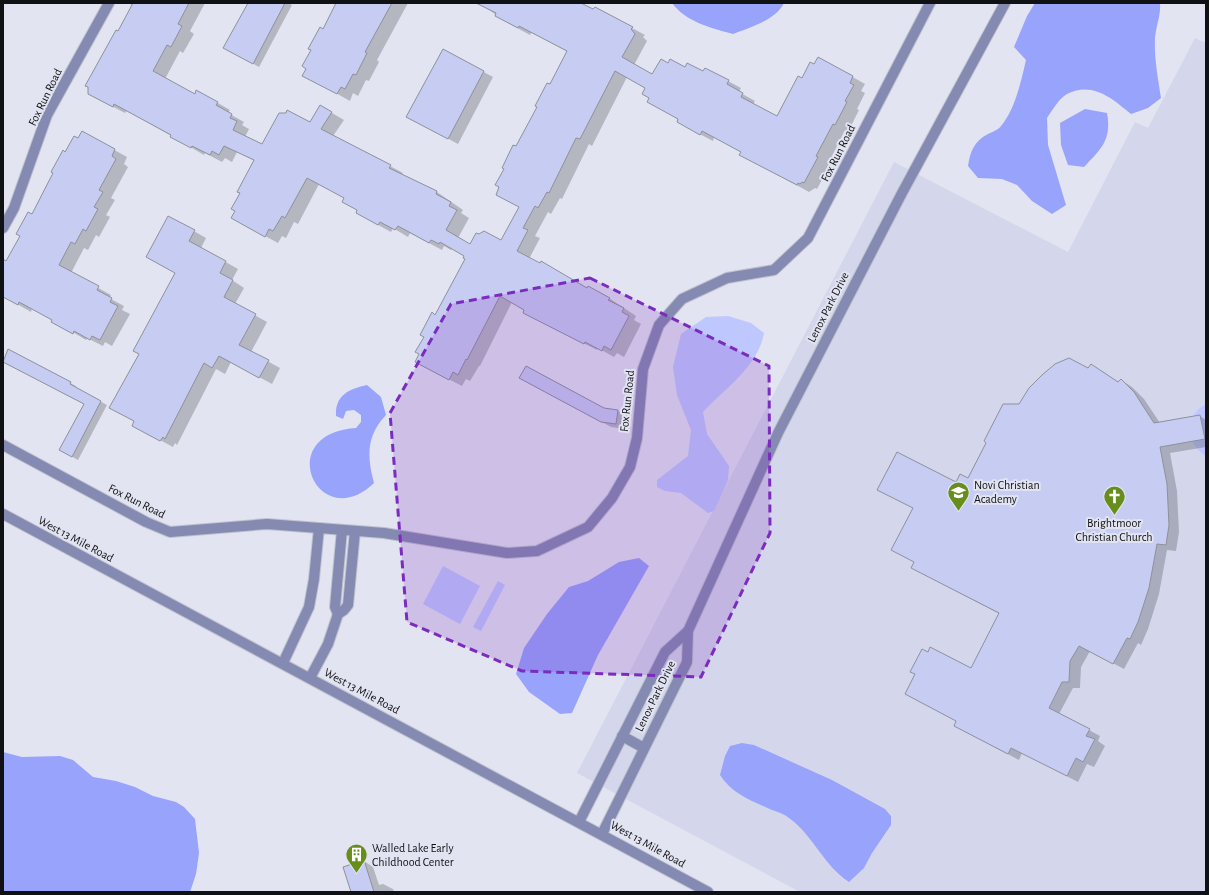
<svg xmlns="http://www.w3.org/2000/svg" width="1209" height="895" viewBox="0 0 1209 895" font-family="'Alegreya Sans',sans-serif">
<rect width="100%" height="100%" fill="#e2e4f1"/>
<polygon fill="#d4d7eb" points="1195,38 1206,43 1206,892 800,892 577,773 894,162 1068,252 1135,122 1148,128"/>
<g fill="#bfc8fe">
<path d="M728,316L751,323L764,333C758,367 725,388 703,412L707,434L729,466L728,480L714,511L708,513L681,493L665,491L657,487V480L688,456L691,430L677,395L673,367L681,334L706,317Z"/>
<path d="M1206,404V456C1185,443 1183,416 1206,404Z"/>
<polygon points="443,566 480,586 460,624 423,604"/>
<polygon points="498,581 505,585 481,631 473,627"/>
</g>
<g fill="#98a3fc">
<path d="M672,3H784C776,20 749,28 733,34C711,28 686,22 672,3Z"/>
<path d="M1035,3H1160C1161,15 1156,26 1155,38C1154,58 1158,78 1161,98L1148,108L1131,114C1112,98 1092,81 1067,94C1059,98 1052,111 1047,118L1048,145L1066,205L1052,214L1032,201L1017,185L1002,179L978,178L968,166C970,152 974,141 988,134C992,132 998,130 1001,126C1015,109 1021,82 1026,60L1014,47L1027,16Z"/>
<path d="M1085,109L1107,113C1112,140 1101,149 1084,167L1068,165L1061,145L1060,123Z"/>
<path d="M367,385L381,397L386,415C366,436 367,457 374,483C319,536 271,434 356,428L361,422V415L354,410L346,411L343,419L336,416C335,395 349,389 367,385Z"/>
<polygon points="639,558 649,566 598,655 572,713 560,714 529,692 516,674 524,648 547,614 569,587 588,581 619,562"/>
<path d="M742,743L754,745L832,780L885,809L891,816V825L872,853L864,868L849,882C824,866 813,835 789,818C784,814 778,812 772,810C752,801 732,794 720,775L725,756L730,746Z"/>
<polygon points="3,752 22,757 60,756 73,760 93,777 116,781 135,787 153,796 176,802 184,807 195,819 199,853 196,874 190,892 3,892"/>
</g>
<g fill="#0003">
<polygon points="131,3 205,3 190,31 194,34 183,53 180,51 165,79 195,95 197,91 230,110 228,113 244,122 242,125 249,129 245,137 263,146 310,124 320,106 344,120 333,136 390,166 403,173 401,175 437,192 463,210 461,213 469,218 458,238 471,245 501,241 520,207 516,148 568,52 532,32 530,35 508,23 482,5 483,3 579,3 594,11 595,8 645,35 643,37 647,41 634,65 653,75 668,64 704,73 728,81 741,88 739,92 755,101 753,104 777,117 802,79 819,58 865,84 861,91 865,93 857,109 859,110 848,132 845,130 828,164 830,165 817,189 815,188 809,192 753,161 742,152 714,137 713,141 690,129 650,98 646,88 627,77 592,146 589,144 562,199 560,198 551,214 548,212 535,236 540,238 529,259 587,289 609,298 636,316 634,320 641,324 624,357 617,353 614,357 598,348 597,350 536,319 525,310 512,302 480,366 479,366 470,381 466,379 462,386 429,369 436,316 466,258 465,255 453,248 451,250 444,246 442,250 410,233 408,237 393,228 391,232 369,220 345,198 319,184 298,224 294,222 286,238 282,236 278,243 245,225 236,211 241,193 255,161 237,152 232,162 225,158 222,162 205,153 204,155 127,110 125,113 102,101 119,32 133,6 130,4"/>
<polygon points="249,3 288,3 292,5 259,67 225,48"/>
<polygon points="337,3 408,3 377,60 379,62 369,81 366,80 358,96 353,93 350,101 316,82 308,68 312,50"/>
<polygon points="443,50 493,77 458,144 417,122"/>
<polygon points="82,132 127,157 124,164 128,167 111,198 115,200 106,215 110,217 99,237 96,235 88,250 84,248 71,273 111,295 109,298 124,306 122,310 130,314 112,346 105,342 103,346 87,338 86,340 32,308 31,312 3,296 3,263 7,262 66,153 78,139"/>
<polygon points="169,217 206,238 201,248 238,269 232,280 244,288 235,304 267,322 251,352 280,368 272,384 231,362 225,374 216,369 177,445 175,443 173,447 145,432 135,421 140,354 176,273"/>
<polygon points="8,350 70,383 76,386 75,388 107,405 78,460 60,450 85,404 3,360"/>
<polygon points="1088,370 1102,371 1119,383 1121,380 1132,387 1144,399 1160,423 1200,416 1206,420 1206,447 1170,453 1177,491 1179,532 1176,551 1167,550 1159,594 1148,629 1141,645 1138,643 1124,669 1090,651 1081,667 1080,688 1073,688 1059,714 1100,736 1098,741 1105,746 1094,767 1087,764 1078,782 1022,753 1019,760 966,732 916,674 971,669 1000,614 923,574 956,484 968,479 1020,405"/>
<polygon points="530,383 603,409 618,411 627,417 625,429 611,427"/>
<polygon points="364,861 373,867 379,885 383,884 393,889 394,892 352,892"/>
</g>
<g fill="#c7cdf2" stroke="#8e909c">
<polygon points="133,3 189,3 178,24 182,26 171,47 167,45 153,71 195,94 196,90 218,102 216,105 232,114 230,118 237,121 233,130 262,144 279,113 286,113 287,110 310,122 320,105 332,112 321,129 391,165 389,168 437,191 436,194 451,202 449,206 457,210 446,230 470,244 476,233 479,234 484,231 501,240 519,207 496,195 499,187 495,185 504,169 502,168 513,145 516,146 537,107 535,106 547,83 550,84 567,51 519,26 518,28 495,16 496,13 476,3 581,3 593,9 595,7 633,27 631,29 635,34 622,57 652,74 661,59 668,63 670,59 685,67 687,63 703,71 705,68 729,80 727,84 743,93 741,97 777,116 798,76 802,78 810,62 814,64 818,57 853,76 850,83 854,85 845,101 847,102 835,125 833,124 816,156 818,157 804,183 802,182 800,184 798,183 797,185 739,155 741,152 702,131 700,135 677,122 678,119 647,102 649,98 642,94 645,88 615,71 580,139 576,138 549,193 547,192 538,208 535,206 523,228 528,230 517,251 540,263 541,261 587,288 588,286 610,298 608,300 624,308 622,312 629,316 611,350 604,346 602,351 585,342 584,344 523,313 524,310 500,296 467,360 466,359 458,375 453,372 449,380 415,362 419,354 415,352 424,337 420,335 432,312 435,315 465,259 463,258 464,256 440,242 439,244 431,240 429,243 398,226 395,230 380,222 378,225 356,213 357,210 342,202 344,198 307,178 285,218 282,216 273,231 269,229 265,237 231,218 235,211 231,209 240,193 237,192 254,160 224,146 219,155 212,151 210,155 192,146 191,148 170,137 171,135 114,104 113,107 88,94 88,87 85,86 116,30 118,31"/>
<polygon points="248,3 285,3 253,64 223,48"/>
<polygon points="336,3 392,3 365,52 367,53 356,75 353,74 345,89 341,87 337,94 302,76 306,69 302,66 311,50 308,49 320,27 323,29"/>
<polygon points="443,49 484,71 448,139 406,117"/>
<polygon points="82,131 115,149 112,156 116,159 99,190 103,192 94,207 98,209 86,231 83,229 75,244 71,242 59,265 99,286 97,290 112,298 110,302 118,306 100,340 92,336 90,340 74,331 73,334 51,322 52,320 19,302 18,305 3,297 3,259 6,261 20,236 16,234 28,212 32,214 53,173 51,172 63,150 65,152 74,136 78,138"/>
<polygon points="168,216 195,230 189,241 226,261 220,273 233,280 224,297 256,314 239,345 269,360 259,378 219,356 212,368 204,363 165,439 163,437 160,441 132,426 134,421 109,408 139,354 133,351 175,273 146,257"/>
<polygon points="8,349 71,382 70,384 101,401 72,457 59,450 84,404 3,362"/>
<polygon points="1069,358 1088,368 1091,364 1118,382 1121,379 1134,392 1154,423 1200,415 1205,439 1160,447 1167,484 1169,525 1166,545 1157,544 1149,588 1138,622 1130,639 1127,638 1113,664 1079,646 1070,661 1069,682 1062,682 1049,708 1090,729 1086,736 1095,739 1083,762 1076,758 1067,776 1011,748 1008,754 954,726 956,721 905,694 915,674 910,672 922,649 928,652 930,647 971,668 999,613 911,568 914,562 891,550 913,508 877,490 897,452 956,482 960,474 968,478 986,443 984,441 1003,404 1019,404 1029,388 1042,375 1055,364"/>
<polygon points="526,366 604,408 618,410 616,424 601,422 519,378"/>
<polygon points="364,860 374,892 351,892 343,867"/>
</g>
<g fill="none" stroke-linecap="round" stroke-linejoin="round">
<defs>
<g id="minor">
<polyline points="3,228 14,208 47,115 109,3"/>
<polyline points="3,445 146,522 170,532 267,524 384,533 507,553 537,551 588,527 612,498 630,467 637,438 643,369 659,325 682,299 727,278 774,270 808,238 930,3"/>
<polyline points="3,514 708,892"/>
<polyline points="338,614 335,607 342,530"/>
<polyline points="283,663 309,607 314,579 319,528"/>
<polyline points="310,678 328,644 338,614 344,610 348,605 355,531"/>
<polyline points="622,736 644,748"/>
<polyline points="579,822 665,652 688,631"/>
<polyline points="602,834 687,662 688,631 778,433 902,193 1005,3"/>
</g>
</defs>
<use href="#minor" stroke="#c0c2ce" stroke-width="12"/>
<use href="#minor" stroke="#848ab1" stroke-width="10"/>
</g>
<path fill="#7b2cbf" fill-opacity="0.2" stroke="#7b2cbf" stroke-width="3" stroke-dasharray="8 5" stroke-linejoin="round" d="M590,278L769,366L770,533L701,677L522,671L407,622L390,413L451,304Z"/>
<defs>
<symbol id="school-pin" viewBox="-11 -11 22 30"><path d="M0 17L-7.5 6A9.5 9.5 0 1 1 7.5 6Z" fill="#678e1c" stroke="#e2e4f1"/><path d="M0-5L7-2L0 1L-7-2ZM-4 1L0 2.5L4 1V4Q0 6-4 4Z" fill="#fff"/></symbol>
<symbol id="church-pin" viewBox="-11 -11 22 30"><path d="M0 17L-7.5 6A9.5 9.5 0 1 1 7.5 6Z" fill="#678e1c" stroke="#e2e4f1"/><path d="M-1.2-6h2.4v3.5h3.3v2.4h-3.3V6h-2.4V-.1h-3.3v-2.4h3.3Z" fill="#fff"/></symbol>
<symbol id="building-pin" viewBox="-11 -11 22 30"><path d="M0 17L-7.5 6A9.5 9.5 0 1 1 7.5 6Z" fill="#678e1c" stroke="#e2e4f1"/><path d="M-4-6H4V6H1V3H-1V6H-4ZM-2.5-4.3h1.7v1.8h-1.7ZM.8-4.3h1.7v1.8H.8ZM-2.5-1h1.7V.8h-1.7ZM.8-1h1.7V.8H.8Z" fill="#fff"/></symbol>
</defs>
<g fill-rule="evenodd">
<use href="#school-pin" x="946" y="480" width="25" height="34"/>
<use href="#church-pin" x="1102" y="484" width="25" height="34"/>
<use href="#building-pin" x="344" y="842" width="25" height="34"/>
</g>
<g text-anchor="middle" stroke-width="4" stroke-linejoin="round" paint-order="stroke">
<g font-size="12" fill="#101115" stroke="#e2e4f1">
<text transform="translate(45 97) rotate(-64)" y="4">Fox Run Road</text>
<text transform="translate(838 153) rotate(-63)" y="4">Fox Run Road</text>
<text transform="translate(828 307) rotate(-63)" y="4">Lenox Park Drive</text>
<text transform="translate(627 401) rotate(-84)" y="4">Fox Run Road</text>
<text transform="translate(137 501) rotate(27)" y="4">Fox Run Road</text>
<text transform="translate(76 539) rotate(28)" y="4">West 13 Mile Road</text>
<text transform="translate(362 691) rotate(28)" y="4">West 13 Mile Road</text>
<text transform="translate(655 696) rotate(-64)" y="4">Lenox Park Drive</text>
<text transform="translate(648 844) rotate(29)" y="4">West 13 Mile Road</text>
</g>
<g font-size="12" fill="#101115" stroke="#e2e4f1" text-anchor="start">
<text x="974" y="489">Novi Christian<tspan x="974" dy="14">Academy</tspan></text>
<text x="1114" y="527" text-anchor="middle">Brightmoor<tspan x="1114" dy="14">Christian Church</tspan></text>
<text x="372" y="852">Walled Lake Early<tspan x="372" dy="14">Childhood Center</tspan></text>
</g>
</g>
<rect width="1209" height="895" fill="none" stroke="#101115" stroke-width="8"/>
</svg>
